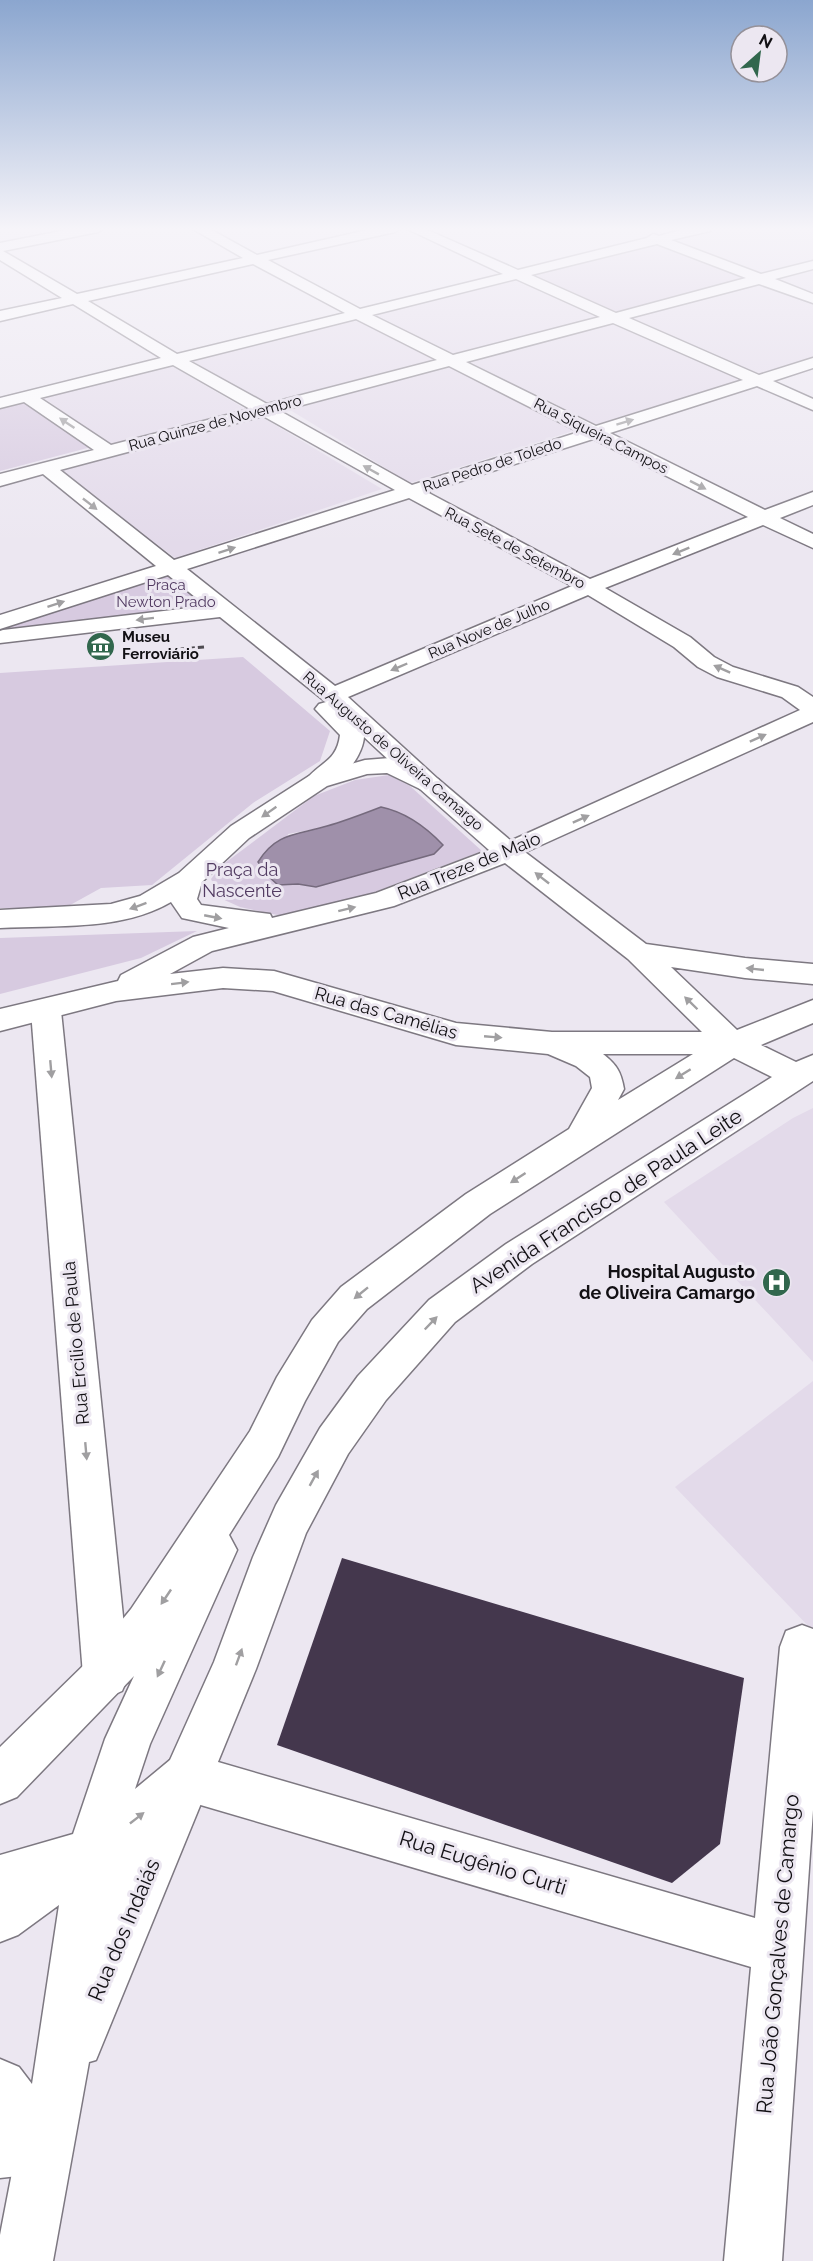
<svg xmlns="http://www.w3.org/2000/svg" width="813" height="2261" viewBox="0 0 813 2261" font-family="Raleway,sans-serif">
<rect width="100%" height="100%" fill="#ece7f1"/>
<g fill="#e3daea">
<polygon points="718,228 813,228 813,260 763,273 670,240"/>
<polygon points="813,270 813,294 776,280"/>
<polygon points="516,280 603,317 455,356 372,315"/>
<polygon points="762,284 813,303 813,357 757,375 627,318"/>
<polygon points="356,319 435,359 266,403 190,360"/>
<polygon points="610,322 742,380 593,425 465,360"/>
<polygon points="172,366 247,410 112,445 42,397"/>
<polygon points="449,367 576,430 410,483 290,410"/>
<polygon points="262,417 382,489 175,558 61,471"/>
<polygon points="813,1108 813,1362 664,1202 793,1118"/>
<polygon points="813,1381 813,1631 675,1487"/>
</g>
<g fill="#d7cae0" fill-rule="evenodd">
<polygon points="658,240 761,279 615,318 517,275"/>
<polygon points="26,396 99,445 0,471 0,402"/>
<polygon points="171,567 224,610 0,638 0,622"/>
<polygon points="243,657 330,731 320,761 253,803 152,885 101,888 63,909 0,908 0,673"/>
<path d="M389,775L410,786L482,851L301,920L240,907L220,898L211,879L221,866L314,796L355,780ZM326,827L316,887L298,884L278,885L288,834Z"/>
<polygon points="197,931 141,958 0,994 0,938"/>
</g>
<path fill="#9f90aa" stroke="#756a7d" stroke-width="1.5" d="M381,807C405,812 426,827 443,845L434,854L316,887L298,884L278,885L269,877L258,862C276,832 298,835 327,826C345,821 363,814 381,807Z"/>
<polygon fill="#44374d" points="342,1558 744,1678 720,1844 672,1883 277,1745"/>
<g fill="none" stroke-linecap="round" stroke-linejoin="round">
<defs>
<g id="minor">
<path d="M76,228H104L98,232L3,251L77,294L243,258L191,228H208L257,255L376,228H401L395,232L268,260L360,309L503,274L405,228H423L518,270L647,238L653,234L659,236L688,228H711L710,231L671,240L761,274L813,261V269L775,279L813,294V303L759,284L629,318L759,375L813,358V368L773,381L813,399V410L757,386L610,433L765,510L813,492V505L780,518L813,534V548L763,525L605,588L690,637L714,657L733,667L798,687L813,697V722L508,860L499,858L495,852L499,846L800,710L782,697L717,677L698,667L674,647L588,595L348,697L438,779L442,784L438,789L429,792L420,789L364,737C362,761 334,792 309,786L305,781C319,762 337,762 340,735L315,709L319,704L326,702L220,617L0,643V631L3,630L206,606L168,575L0,629V615L156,566L43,474L0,486V474L94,450L24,402L0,408V398L161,358L73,304L0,321V311L62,298L0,260V243ZM657,244L746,278L616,313L531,275ZM253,264L345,313L177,354L88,301ZM516,279L600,317L453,355L372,315ZM356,319L437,360L267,404L189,361ZM613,323L743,380L596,426L466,362ZM173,365L250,409L111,445L40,398ZM449,366L579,432L412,485L280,411ZM263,416L395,490L174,560L60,470ZM593,439L748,517L590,579L427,492ZM409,498L572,586L335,686L187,569Z"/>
<polygon points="46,1000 57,1004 61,1011 129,1675 122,1691 106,1698 90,1691 83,1675 31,1011 35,1004"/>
<polygon points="802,1625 813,1629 813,1810 782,2261 724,2261 751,1967 187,1801 170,1794 163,1777 170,1760 187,1753 755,1918 780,1647 786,1631"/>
<polygon points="45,2117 65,2125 73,2145 65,2165 45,2173 0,2178 0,2122"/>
</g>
<path id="major" d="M390,758L414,766L438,779L517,846L646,944L745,958L813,964V984L745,978L671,967L737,1030L813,1000V1023L761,1045L796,1062L813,1055V1081L532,1264L455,1322L386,1400L348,1454L306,1533L256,1669L96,2060L89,2062L53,2261H0V2235L16,2152L0,2131V2059L19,2067L32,2084L59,1905L18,1935L0,1942V1855L73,1834L105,1739L134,1676L17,1797L0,1804V1747L90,1659L131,1609L250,1431L277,1377L312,1320L341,1287L466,1194L569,1129L592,1088L590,1077L576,1066L548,1054L456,1045L273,991L223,988L116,1001L0,1031V1009L118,981L121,975L193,937L229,928L182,918L171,902C122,931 55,925 0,928V910L111,904L140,896L179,873L231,826L309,776L365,760ZM387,773L420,789L489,850L376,893L272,918L270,914L201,905L197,899L202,882L249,838L327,786L367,774ZM505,863L628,959L702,1032H552L456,1023L274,971L223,968L170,974L212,951L394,906ZM603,1054H693L618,1100L624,1089C621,1072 617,1065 603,1054ZM734,1058L772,1077L506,1244L429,1300L358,1376L320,1428L276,1505L253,1557L214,1662L170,1760L135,1789L150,1744L237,1550L229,1535L278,1457L305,1401L338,1342L367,1309L490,1214Z"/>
</defs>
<use href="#minor" stroke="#7d7881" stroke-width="3"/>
<use href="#major" stroke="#7d7881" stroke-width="3"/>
<use href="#minor" fill="#fff" fill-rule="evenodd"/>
<use href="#major" fill="#fff" fill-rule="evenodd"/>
<polyline stroke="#4d4a50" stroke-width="3" stroke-dasharray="7 3" stroke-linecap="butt" points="158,651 204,647"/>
</g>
<defs><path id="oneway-solid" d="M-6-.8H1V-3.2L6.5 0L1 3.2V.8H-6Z" transform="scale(1.5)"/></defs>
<g fill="#a09fa1">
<use href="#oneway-solid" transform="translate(625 422) rotate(-17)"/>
<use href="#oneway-solid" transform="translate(67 423) rotate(-146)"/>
<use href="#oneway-solid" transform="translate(371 470) rotate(-151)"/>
<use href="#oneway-solid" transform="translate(698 485) rotate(27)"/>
<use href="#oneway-solid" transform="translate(90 504) rotate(38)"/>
<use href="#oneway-solid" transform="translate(227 550) rotate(-18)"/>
<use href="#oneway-solid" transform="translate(681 551) rotate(158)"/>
<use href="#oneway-solid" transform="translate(56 604) rotate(-18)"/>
<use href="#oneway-solid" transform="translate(145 619) rotate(173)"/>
<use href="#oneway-solid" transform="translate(399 667) rotate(157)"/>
<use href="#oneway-solid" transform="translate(722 669) rotate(-156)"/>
<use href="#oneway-solid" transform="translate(758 738) rotate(-24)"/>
<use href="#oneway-solid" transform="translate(269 812) rotate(145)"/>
<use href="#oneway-solid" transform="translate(581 819) rotate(-24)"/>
<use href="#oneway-solid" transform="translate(542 878) rotate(-142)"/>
<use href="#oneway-solid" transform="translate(138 906) rotate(160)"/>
<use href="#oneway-solid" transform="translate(347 909) rotate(-14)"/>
<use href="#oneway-solid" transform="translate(213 917) rotate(11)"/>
<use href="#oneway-solid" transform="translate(755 969) rotate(-174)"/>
<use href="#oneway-solid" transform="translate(180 983) rotate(-7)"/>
<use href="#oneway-solid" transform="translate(691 1003) rotate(-136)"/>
<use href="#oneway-solid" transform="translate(493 1037) rotate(5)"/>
<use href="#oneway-solid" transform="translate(51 1069) rotate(85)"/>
<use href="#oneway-solid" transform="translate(683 1074) rotate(148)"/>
<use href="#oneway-solid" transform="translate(518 1178) rotate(147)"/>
<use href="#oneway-solid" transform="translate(361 1293) rotate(141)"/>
<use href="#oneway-solid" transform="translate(431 1323) rotate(-46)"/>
<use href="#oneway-solid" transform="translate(86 1451) rotate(85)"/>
<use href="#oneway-solid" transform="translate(314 1478) rotate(-61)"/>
<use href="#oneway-solid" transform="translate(166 1597) rotate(124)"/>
<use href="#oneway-solid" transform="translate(239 1657) rotate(-70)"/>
<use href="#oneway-solid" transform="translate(161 1669) rotate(115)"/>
<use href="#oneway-solid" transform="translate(137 1818) rotate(-38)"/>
</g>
<linearGradient id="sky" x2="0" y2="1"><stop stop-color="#8ba6cf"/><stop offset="0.42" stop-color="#f6f4f9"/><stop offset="1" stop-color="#f6f4f9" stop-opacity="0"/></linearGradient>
<rect width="813" height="545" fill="url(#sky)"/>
<defs>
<symbol id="museum-disc" viewBox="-11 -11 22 22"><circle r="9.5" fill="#31674d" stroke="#ece7f1"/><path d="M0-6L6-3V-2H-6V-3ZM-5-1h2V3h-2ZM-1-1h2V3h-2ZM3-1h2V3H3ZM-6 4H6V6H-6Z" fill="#fff"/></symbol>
<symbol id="hospital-disc" viewBox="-11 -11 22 22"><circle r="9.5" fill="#31674d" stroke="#ece7f1"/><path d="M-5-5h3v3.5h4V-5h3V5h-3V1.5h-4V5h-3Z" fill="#fff"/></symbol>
</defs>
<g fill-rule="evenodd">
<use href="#museum-disc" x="84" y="630" width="33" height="33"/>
<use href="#hospital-disc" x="760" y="1266" width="33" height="33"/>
</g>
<g text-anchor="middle" stroke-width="6" stroke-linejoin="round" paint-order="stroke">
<g font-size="15" fill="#121014" stroke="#ece7f1">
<text transform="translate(215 423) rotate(-15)" y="5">Rua Quinze de Novembro</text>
<text transform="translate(601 436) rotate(27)" y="5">Rua Siqueira Campos</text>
<text transform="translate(492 465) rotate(-18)" y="5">Rua Pedro de Toledo</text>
<text transform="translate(515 548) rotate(28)" y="5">Rua Sete de Setembro</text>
<text transform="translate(489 629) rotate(-23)" y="5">Rua Nove de Julho</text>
<text transform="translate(393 751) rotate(41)" y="5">Rua Augusto de Oliveira Camargo</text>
</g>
<g font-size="15" fill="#523b62" stroke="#ece7f1">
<text x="166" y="590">Praça<tspan x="166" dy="17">Newton Prado</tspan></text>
</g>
<g font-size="15" font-weight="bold" fill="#121014" stroke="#ece7f1" text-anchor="start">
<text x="122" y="642">Museu<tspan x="122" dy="17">Ferroviário</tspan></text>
</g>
<g font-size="18" fill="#121014" stroke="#ece7f1">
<text transform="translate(469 866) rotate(-22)" y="6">Rua Treze de Maio</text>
<text transform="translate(386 1013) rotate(16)" y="6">Rua das Camélias</text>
<text transform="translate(76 1343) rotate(-95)" y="6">Rua Ercílio de Paula</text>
</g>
<g font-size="18" fill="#523b62" stroke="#ece7f1">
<text x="242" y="876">Praça da<tspan x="242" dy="21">Nascente</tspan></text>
</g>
<g font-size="18" font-weight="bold" fill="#121014" stroke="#ece7f1" text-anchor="end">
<text x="755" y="1278">Hospital Augusto<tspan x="755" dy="21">de Oliveira Camargo</tspan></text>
</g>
<g font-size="21" fill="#121014" stroke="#ece7f1">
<text transform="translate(606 1201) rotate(-33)" y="7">Avenida Francisco de Paula Leite</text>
<text transform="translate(483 1863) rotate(17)" y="7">Rua Eugênio Curti</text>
<text transform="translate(124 1930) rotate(-67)" y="7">Rua dos Indaiás</text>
<text transform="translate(778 1954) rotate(-85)" y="7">Rua João Gonçalves de Camargo</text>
</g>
</g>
<g transform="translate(759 54) rotate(28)"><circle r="28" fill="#ece7f1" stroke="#959199" stroke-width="1.5"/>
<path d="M0-4.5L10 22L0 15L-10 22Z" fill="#31674d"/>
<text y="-9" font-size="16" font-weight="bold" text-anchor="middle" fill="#121014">N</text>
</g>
</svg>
